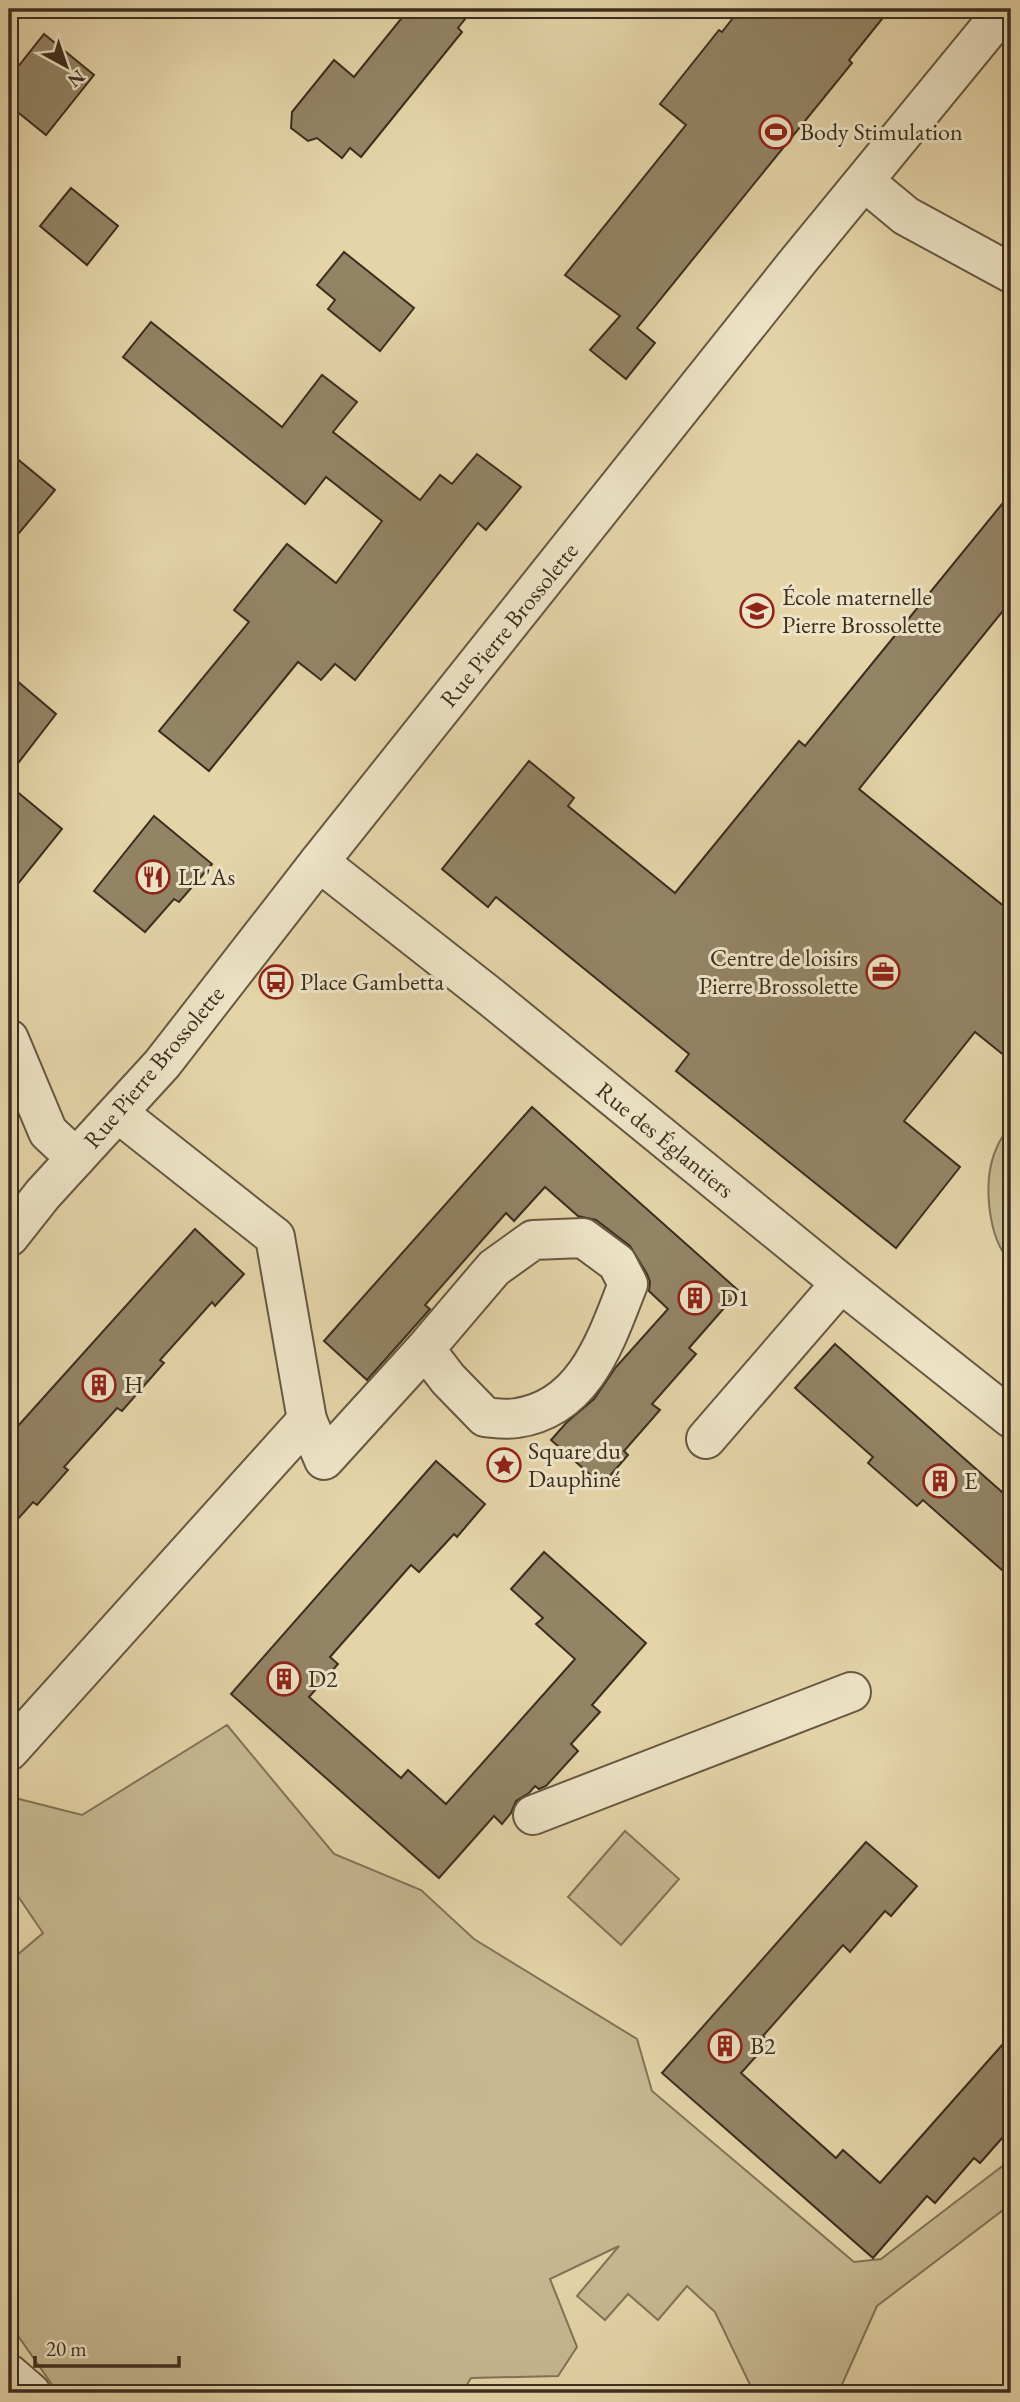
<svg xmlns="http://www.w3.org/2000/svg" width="1020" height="2402" viewBox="0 0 1020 2402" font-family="'EB Garamond',serif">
<rect width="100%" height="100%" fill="#e4d4a8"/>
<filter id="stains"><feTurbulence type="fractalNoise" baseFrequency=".00286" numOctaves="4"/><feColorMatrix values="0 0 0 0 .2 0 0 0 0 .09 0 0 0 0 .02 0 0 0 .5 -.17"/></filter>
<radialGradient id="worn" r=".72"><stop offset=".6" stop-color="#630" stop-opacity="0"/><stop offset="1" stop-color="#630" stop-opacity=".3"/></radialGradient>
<g fill="#c7b891" stroke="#827358" stroke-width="2">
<path d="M1011,1124V1263C987,1237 982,1179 997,1147C1000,1139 1007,1131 1011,1124Z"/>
<polygon points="227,1725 334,1854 421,1890 474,1939 637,2039 652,2091 854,2262 881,2259 1005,2164 1011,2171 1011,2204 877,2306 840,2389 834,2393 754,2393 715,2312 687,2286 658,2320 628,2294 605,2320 577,2296 619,2246 550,2279 577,2347 558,2376 471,2378 462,2393 58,2393 9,2323 9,1962 43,1933 9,1883 9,1806 15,1798 82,1815"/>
<polygon points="625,1831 679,1879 621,1945 568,1897"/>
</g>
<g fill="#938466" stroke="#3c2e1f" stroke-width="2">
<polygon points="409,9 473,9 458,28 462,32 361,157 350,148 342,158 317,138 308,141 291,128 292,112 334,60 354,77"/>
<polygon points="740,9 890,9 849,60 852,63 637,328 655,343 626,379 590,350 620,316 565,275 686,125 660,104 719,30 722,32"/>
<polygon points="44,34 94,75 46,135 9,105 9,78"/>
<polygon points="71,188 118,226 87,265 40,226"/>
<polygon points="344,252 414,308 380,351 328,309 335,300 317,285"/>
<polygon points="151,322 282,427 322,375 357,402 333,432 420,500 440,475 452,484 477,454 521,487 486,530 478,523 355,680 335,664 321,680 298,662 209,771 159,731 249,622 234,610 287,544 336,583 382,521 326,477 305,504 123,357"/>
<polygon points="9,452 55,490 9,545"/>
<polygon points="1011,493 1011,601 859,789 1011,912 1011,1061 975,1032 904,1121 960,1167 896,1248 676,1071 689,1054 496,897 488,907 442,869 529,761 574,798 568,806 675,893 799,741 805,746"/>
<polygon points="9,674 56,714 9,775"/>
<polygon points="9,785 62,829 9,895"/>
<polygon points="154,816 212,864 179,902 174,899 145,932 94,891"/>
<polygon points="532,1107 739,1291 689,1348 696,1354 652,1404 660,1410 624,1451 628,1455 602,1485 551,1440 567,1422 594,1399 616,1367 668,1309 649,1291 650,1282 647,1274 630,1246 596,1220 578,1216 545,1187 514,1221 506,1213 425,1305 430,1309 367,1380 324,1341"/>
<polygon points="195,1229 244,1274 215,1306 212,1302 160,1360 164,1363 122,1411 117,1408 64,1467 68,1470 37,1505 33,1502 9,1529 9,1436"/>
<polygon points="835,1344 1011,1500 1011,1578 923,1500 917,1506 868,1463 873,1457 795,1388"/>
<polygon points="436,1461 485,1504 457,1537 454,1534 419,1572 411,1565 330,1657 338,1664 309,1697 401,1778 408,1770 446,1804 575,1659 536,1624 543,1618 511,1589 544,1552 646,1643 592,1705 600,1712 571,1744 578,1751 546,1786 539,1789 535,1786 529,1793 516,1801 511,1813 502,1824 494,1816 439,1878 231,1694"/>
<polygon points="866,1842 917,1886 891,1916 885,1911 850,1952 843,1945 763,2036 769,2042 741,2073 836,2158 843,2150 880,2183 1011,2035 1011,2128 980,2163 974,2158 935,2203 927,2196 873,2258 662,2073"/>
</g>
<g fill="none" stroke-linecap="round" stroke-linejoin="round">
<defs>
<g id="minor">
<polyline points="865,182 906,216 1011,273"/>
<polyline points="319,862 492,998 841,1283 1011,1418"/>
<polyline points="9,1039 48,1132 76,1158"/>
<polyline points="9,1237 43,1194 162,1064 319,862 799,260 1005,9"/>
<path d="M307,1420L324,1460L425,1349L494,1268L533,1240L583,1238L617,1263L628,1284C606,1340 585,1408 517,1418C507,1420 495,1418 485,1417L448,1379L425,1349"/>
<polyline points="706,1439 841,1283"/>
<polyline points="9,1751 307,1420 275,1237 118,1113"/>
<polyline points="533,1815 851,1692"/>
<polyline points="9,2374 31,2393"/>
</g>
</defs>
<use href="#minor" stroke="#665841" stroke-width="42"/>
<use href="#minor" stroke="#ede3c6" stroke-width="38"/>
</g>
<defs>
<symbol id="stadium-ring" viewBox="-11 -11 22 22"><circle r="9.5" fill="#ede3c6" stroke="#8f2418" stroke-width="1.5"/><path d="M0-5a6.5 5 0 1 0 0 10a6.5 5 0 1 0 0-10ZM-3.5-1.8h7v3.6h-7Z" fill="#8f2418"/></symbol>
<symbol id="school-ring" viewBox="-11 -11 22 22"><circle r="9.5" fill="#ede3c6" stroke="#8f2418" stroke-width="1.5"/><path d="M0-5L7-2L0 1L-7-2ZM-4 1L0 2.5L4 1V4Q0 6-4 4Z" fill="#8f2418"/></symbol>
<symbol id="restaurant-ring" viewBox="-11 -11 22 22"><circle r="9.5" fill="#ede3c6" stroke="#8f2418" stroke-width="1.5"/><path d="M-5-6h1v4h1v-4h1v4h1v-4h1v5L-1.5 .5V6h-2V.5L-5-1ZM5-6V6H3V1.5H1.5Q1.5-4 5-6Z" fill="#8f2418"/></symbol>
<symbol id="office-ring" viewBox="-11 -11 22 22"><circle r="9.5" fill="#ede3c6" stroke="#8f2418" stroke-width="1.5"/><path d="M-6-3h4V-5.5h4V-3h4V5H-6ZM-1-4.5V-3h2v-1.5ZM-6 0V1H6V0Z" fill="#8f2418"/></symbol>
<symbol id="bus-ring" viewBox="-11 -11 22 22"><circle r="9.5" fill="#ede3c6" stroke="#8f2418" stroke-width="1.5"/><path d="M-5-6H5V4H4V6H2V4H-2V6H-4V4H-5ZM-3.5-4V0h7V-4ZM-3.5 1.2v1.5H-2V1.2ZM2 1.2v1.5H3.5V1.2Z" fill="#8f2418"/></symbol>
<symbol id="building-ring" viewBox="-11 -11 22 22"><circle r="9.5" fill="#ede3c6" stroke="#8f2418" stroke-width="1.5"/><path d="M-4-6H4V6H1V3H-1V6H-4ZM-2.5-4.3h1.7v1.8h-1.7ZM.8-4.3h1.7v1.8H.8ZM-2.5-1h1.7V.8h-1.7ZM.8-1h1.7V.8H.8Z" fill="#8f2418"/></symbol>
<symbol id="sight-ring" viewBox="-11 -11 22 22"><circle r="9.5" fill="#ede3c6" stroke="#8f2418" stroke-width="1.5"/><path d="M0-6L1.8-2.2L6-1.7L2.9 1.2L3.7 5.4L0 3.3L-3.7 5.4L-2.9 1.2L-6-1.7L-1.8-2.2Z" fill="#8f2418"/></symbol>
</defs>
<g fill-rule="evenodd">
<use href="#stadium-ring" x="757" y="113" width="38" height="38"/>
<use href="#school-ring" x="738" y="592" width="38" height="38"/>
<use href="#restaurant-ring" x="134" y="858" width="38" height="38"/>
<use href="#office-ring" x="864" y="953" width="38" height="38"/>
<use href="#bus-ring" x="257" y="963" width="38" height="38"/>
<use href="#building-ring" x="676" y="1279" width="38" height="38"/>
<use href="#building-ring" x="80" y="1366" width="38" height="38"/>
<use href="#sight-ring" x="485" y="1446" width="38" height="38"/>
<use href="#building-ring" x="921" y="1462" width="38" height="38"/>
<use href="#building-ring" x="265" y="1660" width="38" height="38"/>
<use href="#building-ring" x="706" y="2027" width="38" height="38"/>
</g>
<g text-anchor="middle" stroke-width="6" stroke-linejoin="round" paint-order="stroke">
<g font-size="24" fill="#3c2e1f" stroke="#ede3c6" text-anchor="start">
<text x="800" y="140">Body Stimulation</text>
<text x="782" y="605">École maternelle<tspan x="782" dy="28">Pierre Brossolette</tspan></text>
<text x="178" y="885">LL'As</text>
<text x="858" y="966" text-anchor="end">Centre de loisirs<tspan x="858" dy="28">Pierre Brossolette</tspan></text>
<text x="300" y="990">Place Gambetta</text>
<text x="720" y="1306">D1</text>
<text x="124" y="1393">H</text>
<text x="528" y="1459">Square du<tspan x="528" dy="28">Dauphiné</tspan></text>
<text x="964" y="1489">E</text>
<text x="308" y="1687">D2</text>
<text x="750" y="2054">B2</text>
</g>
<g font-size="24" fill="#3c2e1f" stroke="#ede3c6">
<text transform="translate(509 625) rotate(-51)" y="8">Rue Pierre Brossolette</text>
<text transform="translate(154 1067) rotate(-50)" y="8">Rue Pierre Brossolette</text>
<text transform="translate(665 1140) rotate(39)" y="8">Rue des Églantiers</text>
</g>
</g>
<rect width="1020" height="2402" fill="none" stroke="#e4d4a8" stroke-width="35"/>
<rect x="10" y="10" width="999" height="2381" fill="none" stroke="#3c2e1f" stroke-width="3.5"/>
<rect x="18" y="18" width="985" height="2367" fill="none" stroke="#3c2e1f" stroke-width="2"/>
<g transform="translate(66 66) rotate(140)" stroke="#ede3c6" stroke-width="5" paint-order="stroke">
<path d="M0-5L12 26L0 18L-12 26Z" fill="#3c2e1f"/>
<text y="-10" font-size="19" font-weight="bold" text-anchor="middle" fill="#3c2e1f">N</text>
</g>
<path d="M35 2356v10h144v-10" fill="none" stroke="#3c2e1f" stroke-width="3.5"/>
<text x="46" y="2356" font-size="21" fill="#3c2e1f" stroke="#ede3c6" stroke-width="5" paint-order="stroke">20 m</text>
<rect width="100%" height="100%" filter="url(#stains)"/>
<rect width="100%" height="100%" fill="url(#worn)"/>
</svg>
